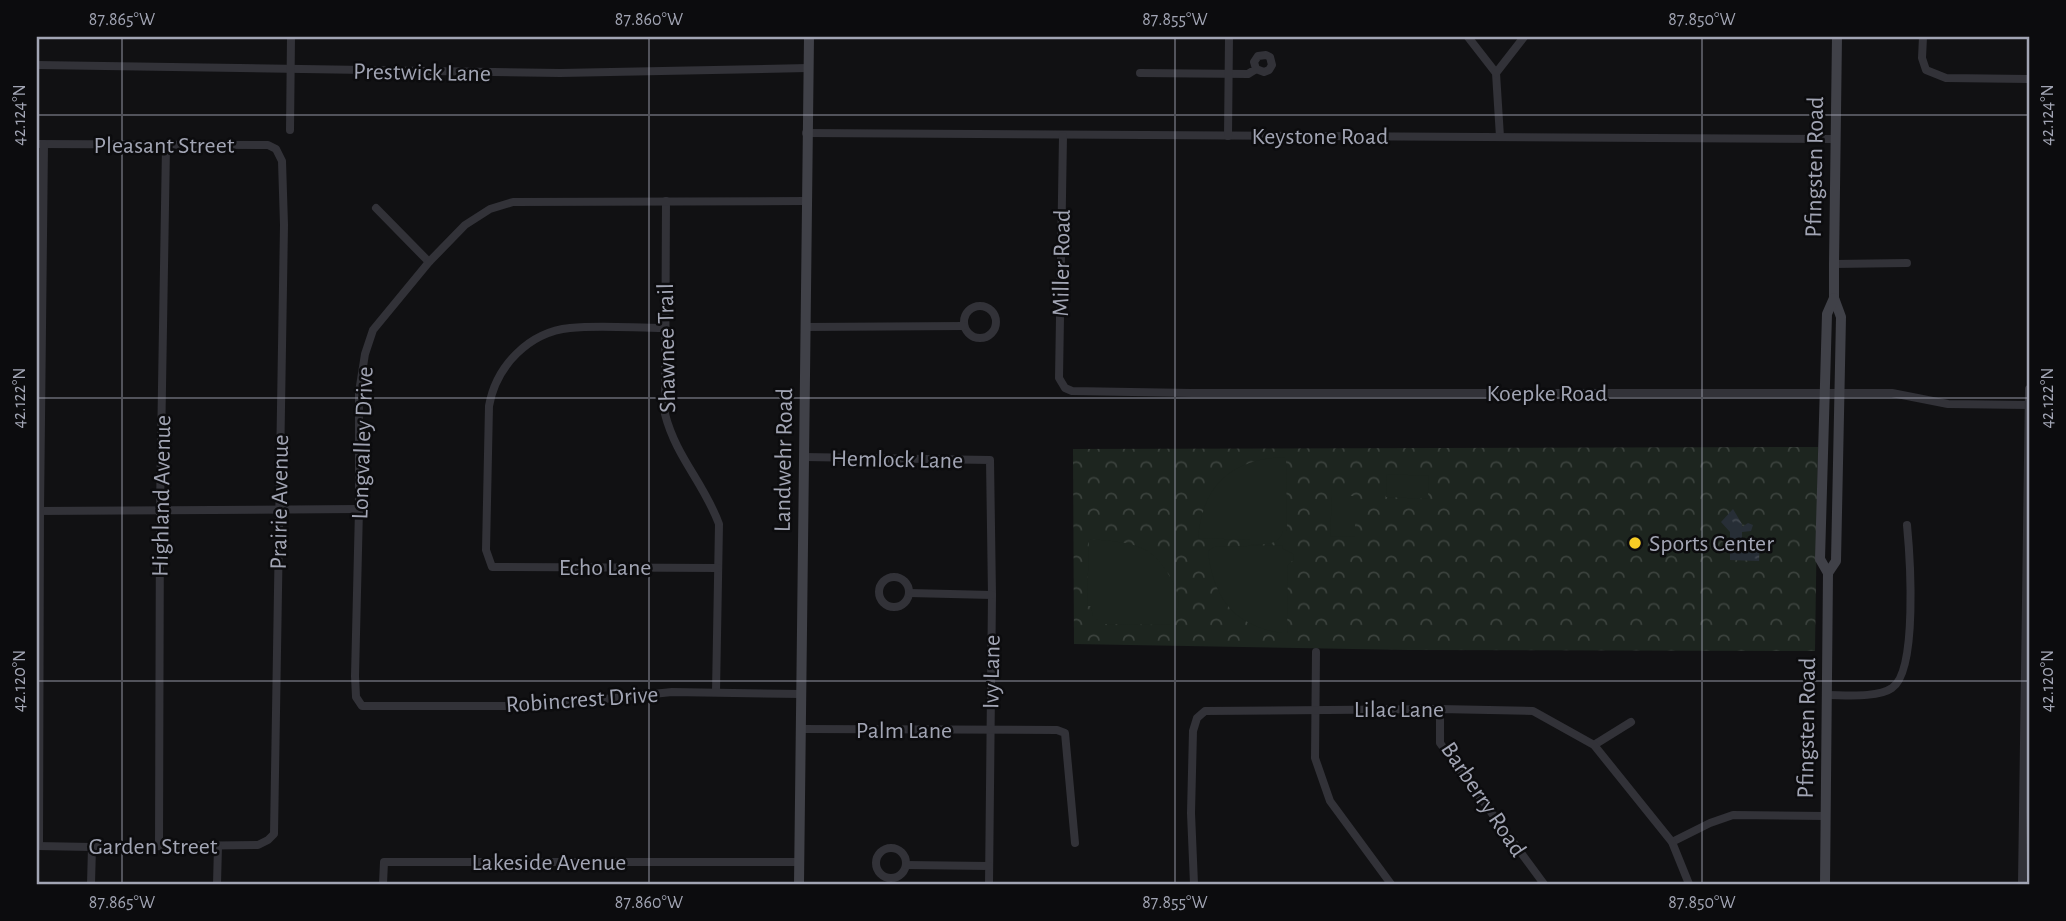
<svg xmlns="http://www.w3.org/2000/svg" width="2066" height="921" viewBox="0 0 2066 921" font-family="'Alegreya Sans',sans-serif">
<defs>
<pattern id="park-crowns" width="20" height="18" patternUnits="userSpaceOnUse" patternTransform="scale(1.75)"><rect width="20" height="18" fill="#1d251f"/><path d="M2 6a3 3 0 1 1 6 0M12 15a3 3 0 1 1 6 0" fill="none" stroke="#3b423d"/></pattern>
<pattern id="water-ripples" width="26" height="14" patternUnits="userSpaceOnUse" patternTransform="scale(1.75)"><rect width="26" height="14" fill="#272e36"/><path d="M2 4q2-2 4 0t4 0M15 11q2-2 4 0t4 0" fill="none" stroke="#434951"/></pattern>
</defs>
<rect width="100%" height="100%" fill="#111113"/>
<polygon fill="url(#park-crowns)" points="1818,447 1815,651 1409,650 1074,644 1073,449"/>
<g fill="#1d251f">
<path d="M1286,457L1287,531H1283C1279,546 1264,544 1250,545V540L1198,538C1203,484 1232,459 1286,457Z"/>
<polygon points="1387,474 1429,476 1428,499 1386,497"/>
<polygon points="1332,496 1355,496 1355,537 1330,536"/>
<path d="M1089,539C1108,541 1132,541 1149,552C1162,560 1179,588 1179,603C1178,610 1174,618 1173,625L1102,624L1093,616L1091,606H1087Z"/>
<path d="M1283,545L1282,548L1293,554L1294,559L1288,565L1287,633H1282C1234,626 1213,598 1208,551L1214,547Z"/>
</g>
<polygon fill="url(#water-ripples)" points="1733,509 1742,524 1742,527 1748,523 1753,525 1751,531 1742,532 1742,542 1755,543 1760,540 1759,561 1730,560 1730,532 1721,522"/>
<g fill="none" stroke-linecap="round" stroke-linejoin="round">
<g stroke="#323238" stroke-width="8">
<polyline points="1468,37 1496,73 1500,137"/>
<polyline points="1923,37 1922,58 1926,70 1946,78 2029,79"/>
<polyline points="37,65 560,73 808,68"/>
<polyline points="1140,73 1248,74 1256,69 1264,72 1269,70 1272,65 1270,57 1266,55 1258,56 1254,62 1256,69"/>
<polyline points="1496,73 1524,37"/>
<polyline points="290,130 291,37"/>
<polyline points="806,133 1835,139"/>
<polyline points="1063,136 1059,378 1065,388 1072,391 1191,393 1892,393 1948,404 2028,405"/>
<polyline points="1228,136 1229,37"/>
<polyline points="37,144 268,145 276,149 282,161 284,225 274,834 268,840 258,845 92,847 37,846"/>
<path d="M666,201L665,414C676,457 704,483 719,524L716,692"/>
<polyline points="376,208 429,262"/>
<polyline points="1834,264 1907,263"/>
<circle cx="980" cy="322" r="16"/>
<polyline points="805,327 964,326"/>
<path d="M664,328C633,328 601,325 570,328C529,332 496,366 489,406L486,550L492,567L718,568"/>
<polyline points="804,457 990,460 992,595 989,884"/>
<polyline points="37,511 359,509"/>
<circle cx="894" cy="592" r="15"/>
<polyline points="909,593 992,595"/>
<polyline points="1316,652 1315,758 1330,801 1391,884"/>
<polyline points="801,694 672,692 575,702 507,706 362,706 356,697 355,676 359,509 359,392 365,354 373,330 429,262 465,225 490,209 513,202 805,201"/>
<path d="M1828,695C1845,695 1878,698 1892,688C1918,671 1910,556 1907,525"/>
<polyline points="1440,709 1440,743 1544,884"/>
<polyline points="801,729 1057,730 1065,733 1075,843"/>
<polyline points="1594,745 1631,722"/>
<polyline points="1672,842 1710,823 1733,815 1826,816"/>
<polyline points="159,845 160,508 166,146"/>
<polyline points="39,846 40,511 44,144"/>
<circle cx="891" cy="863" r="15"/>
<polyline points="906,865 989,866"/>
<polyline points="91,884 92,847"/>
<polyline points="217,884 218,846"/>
<polyline points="383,884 384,862 799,862"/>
<polyline points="1194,884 1191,813 1193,731 1197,718 1205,711 1440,709 1533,711 1594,745 1672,842 1689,884"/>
<polyline points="2022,884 2029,389"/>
</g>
<g stroke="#404148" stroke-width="10">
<polyline points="1828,573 1836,561 1841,317 1834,298 1834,264 1837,37"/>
<polyline points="799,884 809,37"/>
<polyline points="1825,884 1828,573 1820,559 1827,314 1834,298"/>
</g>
</g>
<path fill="none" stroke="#a2a5b4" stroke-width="2" stroke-opacity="0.45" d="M122,37V884M649,37V884M1175,37V884M1702,37V884M37,115H2029M37,398H2029M37,681H2029"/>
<circle fill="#f7cd25" stroke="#0c0c0e" stroke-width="2.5" cx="1635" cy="543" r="7"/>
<g text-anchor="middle" stroke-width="5" stroke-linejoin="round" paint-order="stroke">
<g font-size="24" fill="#a2a5b4" stroke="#0c0c0e">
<text transform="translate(422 72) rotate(1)" y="8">Prestwick Lane</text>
<text x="1320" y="144">Keystone Road</text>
<text x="164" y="153">Pleasant Street</text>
<text transform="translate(1814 167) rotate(-89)" y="8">Pfingsten Road</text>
<text transform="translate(1061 263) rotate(-89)" y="8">Miller Road</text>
<text transform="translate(666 348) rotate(-91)" y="8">Shawnee Trail</text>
<text x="1547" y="401">Koepke Road</text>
<text transform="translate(362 443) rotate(-88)" y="8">Longvalley Drive</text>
<text transform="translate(897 459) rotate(1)" y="8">Hemlock Lane</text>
<text transform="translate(783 460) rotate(-89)" y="8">Landwehr Road</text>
<text transform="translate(161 496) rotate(-89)" y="8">Highland Avenue</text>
<text transform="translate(279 502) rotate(-89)" y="8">Prairie Avenue</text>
<text x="605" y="575">Echo Lane</text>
<text transform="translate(991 672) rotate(-89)" y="8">Ivy Lane</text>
<text transform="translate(582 699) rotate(-4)" y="8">Robincrest Drive</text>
<text x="1399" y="717">Lilac Lane</text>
<text transform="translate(1806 728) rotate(-89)" y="8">Pfingsten Road</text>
<text x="904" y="738">Palm Lane</text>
<text transform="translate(1484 799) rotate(56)" y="8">Barberry Road</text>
<text x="153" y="854">Garden Street</text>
<text x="549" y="870">Lakeside Avenue</text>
</g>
<g font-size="24" fill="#a2a5b4" stroke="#0c0c0e" text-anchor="start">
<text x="1649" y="551">Sports Center</text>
</g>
</g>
<rect width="2066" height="921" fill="none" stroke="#0c0c0e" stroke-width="77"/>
<rect x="38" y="38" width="1990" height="845" fill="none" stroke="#a2a5b4" stroke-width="2.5"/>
<g font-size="18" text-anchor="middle" fill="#a2a5b4">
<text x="122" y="25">87.865°W</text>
<text x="649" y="25">87.860°W</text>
<text x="1175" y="25">87.855°W</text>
<text x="1702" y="25">87.850°W</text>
<text transform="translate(19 115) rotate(-90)" y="6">42.124°N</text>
<text transform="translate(2047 115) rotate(-90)" y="6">42.124°N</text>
<text transform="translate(19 398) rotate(-90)" y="6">42.122°N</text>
<text transform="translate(2047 398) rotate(-90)" y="6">42.122°N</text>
<text transform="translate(19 681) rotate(-90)" y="6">42.120°N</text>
<text transform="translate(2047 681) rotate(-90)" y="6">42.120°N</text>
<text x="122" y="908">87.865°W</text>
<text x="649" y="908">87.860°W</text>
<text x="1175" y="908">87.855°W</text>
<text x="1702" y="908">87.850°W</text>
</g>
</svg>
